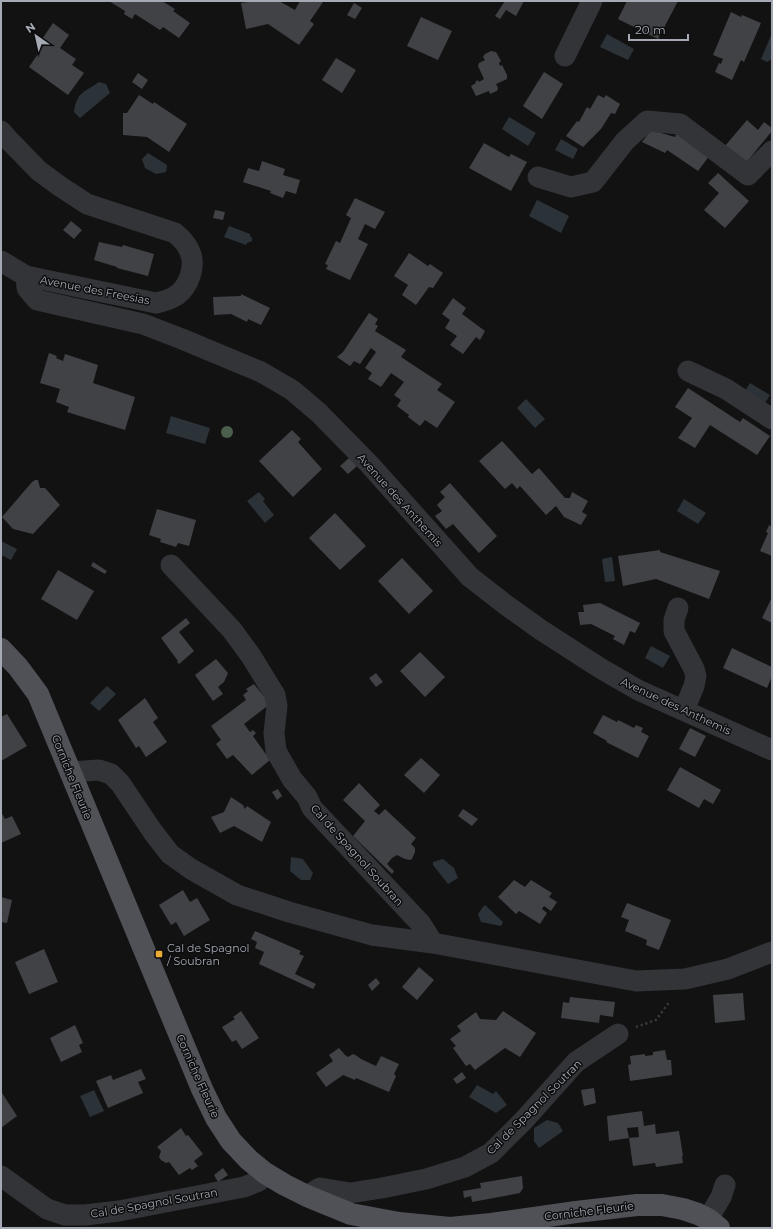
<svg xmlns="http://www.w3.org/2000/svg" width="773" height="1229" viewBox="0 0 773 1229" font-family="Montserrat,sans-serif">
<rect width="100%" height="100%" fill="#121213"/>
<g fill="#2b3238">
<polygon points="772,33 772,59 767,62 761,59"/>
<polygon points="607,34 634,49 628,60 600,47"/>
<path d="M99,82L106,84L110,93L80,118L74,112C77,92 83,93 99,82Z"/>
<polygon points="509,117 536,133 528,146 502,129"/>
<polygon points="561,139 578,149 573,159 555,150"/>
<polygon points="148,153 167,165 166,172 156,174 145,168 142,159"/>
<polygon points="537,200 569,216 561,233 529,216"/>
<polygon points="229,226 250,234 250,236 252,238 252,241 247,243 246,245 224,237"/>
<polygon points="750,383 770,395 765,403 745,391"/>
<polygon points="526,399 545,419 535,428 517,408"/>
<polygon points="171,416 210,428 205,444 166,433"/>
<polygon points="259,492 265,499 263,501 274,515 265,523 247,501"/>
<polygon points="684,499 706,513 698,524 677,511"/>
<polygon points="1,541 17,549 11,560 1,555"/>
<polygon points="612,557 615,581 605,582 602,559"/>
<polygon points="651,646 670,656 663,668 645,658"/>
<polygon points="107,686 116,694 99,711 90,703"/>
<polygon points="291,857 303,859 313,873 310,880 301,880 290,871"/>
<polygon points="443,859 454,868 458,878 448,884 433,865 433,862"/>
<polygon points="485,905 503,922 501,926 481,922 478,914 483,907"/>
<polygon points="477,1085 493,1094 496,1091 507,1105 496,1113 469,1097"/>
<polygon points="94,1090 104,1111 90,1117 80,1096"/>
<polygon points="547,1120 558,1123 563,1131 539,1148 534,1141 534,1128"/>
</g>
<g fill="#414246">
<polygon points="109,1 162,1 175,9 173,11 190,23 179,38 163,27 160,30 135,14 132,19 124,14 125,11"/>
<polygon points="255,1 279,1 295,10 300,1 323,2 310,21 314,24 299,45 268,24 246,29 241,3"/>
<polygon points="505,1 524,1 516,16 506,10 500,19 495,16"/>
<polygon points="627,1 678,1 658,39 618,19"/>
<polygon points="354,3 362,8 355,19 347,15"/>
<polygon points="731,12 741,17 742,15 761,23 744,62 741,60 732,80 715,72 719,63 721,64 723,59 713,55"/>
<polygon points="421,17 452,31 438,60 407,46"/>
<polygon points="53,23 69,35 60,48 76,59 72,65 84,73 68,95 29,67 44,45 40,42"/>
<polygon points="491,51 496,52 501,61 499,63 500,66 502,65 507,75 507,79 496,84 498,88 497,91 490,94 489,91 476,96 471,86 476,83 475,82 478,80 479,82 484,79 478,66 479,63 485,60 483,57 485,54"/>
<polygon points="336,58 356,70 342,93 322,80"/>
<polygon points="544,72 563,84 542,119 523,106"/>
<polygon points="138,73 148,80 142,89 132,82"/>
<polygon points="139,95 153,104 154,102 187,124 169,152 147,137 123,135 123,113 127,113"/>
<polygon points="598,95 604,98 606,95 620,104 615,114 611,113 601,129 583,147 566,136 577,121 579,122 587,107 590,109"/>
<polygon points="747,120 758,130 764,122 772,128 772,131 746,163 725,146"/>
<polygon points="651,130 675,137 677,132 710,155 698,171 667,150 665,153 642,142"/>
<polygon points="484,143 509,157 511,154 527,162 511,191 469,168"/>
<polygon points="262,161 285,169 283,175 300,180 296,194 286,191 283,198 270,193 271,191 243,182 248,168 259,171"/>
<polygon points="718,173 749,201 725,228 704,210 719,193 708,183"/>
<polygon points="355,198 385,212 375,229 365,224 358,239 368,244 350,280 326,269 328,265 325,264 336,241 340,243 351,218 346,215"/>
<polygon points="215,210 225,212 223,220 213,218"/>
<polygon points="71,221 82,230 74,239 63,230"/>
<polygon points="99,242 122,247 123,245 154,254 148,276 117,268 117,267 94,260"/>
<polygon points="409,253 428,266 430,264 443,273 433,288 429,287 416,305 402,295 408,285 394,276"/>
<polygon points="241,294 270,308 261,325 248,319 247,322 231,314 214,315 213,297 241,296"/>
<polygon points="453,298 466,308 462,314 485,331 480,340 476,337 463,354 450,345 457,336 445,328 450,320 442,314"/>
<polygon points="369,313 378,319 375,324 378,326 375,331 406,350 401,357 442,384 437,390 455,402 437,428 425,420 420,426 408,417 409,415 397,406 401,400 394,395 404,382 391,373 381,387 368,379 372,373 365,368 376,352 371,348 360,364 354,361 350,366 337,357 343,352"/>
<polygon points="49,353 57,356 56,358 63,361 65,354 98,365 93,383 135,397 125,430 67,412 69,407 56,402 60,389 40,383"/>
<polygon points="688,388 740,422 743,418 770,436 757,455 710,425 695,448 678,438 692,418 675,407"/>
<polygon points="292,430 301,439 298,442 322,469 293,497 259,461"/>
<polygon points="502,441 532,474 539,468 565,498 570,498 572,492 588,501 582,512 587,515 581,525 564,517 556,506 546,515 520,486 517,489 512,483 505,489 479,461"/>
<polygon points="349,458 357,466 348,474 340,466"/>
<polygon points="35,480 38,480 40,488 45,488 60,505 33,534 13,529 2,517 32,482"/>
<polygon points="450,483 497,536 479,553 453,524 446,529 435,516 442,511 437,505 445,497 440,492"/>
<polygon points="157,509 196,520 189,546 178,543 176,547 160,542 161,539 149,535"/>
<polygon points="335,513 366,546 340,570 309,538"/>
<polygon points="769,525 772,527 772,556 760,551 768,533 766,532"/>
<polygon points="660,550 660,552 720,571 709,599 656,579 623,586 618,556"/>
<polygon points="402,558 433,591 409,614 378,581"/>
<polygon points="93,562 107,571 105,574 91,566"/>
<polygon points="58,570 94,591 77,620 41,599"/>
<polygon points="772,597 772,623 762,618"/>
<polygon points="600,603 640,623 635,633 630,631 624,645 613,639 615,636 591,624 580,625 578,612 584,612 583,605"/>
<polygon points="186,618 190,623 179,632 194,651 179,664 177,662 178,661 161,638"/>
<polygon points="732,648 772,667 772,676 767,688 723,668"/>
<polygon points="420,652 445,677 425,697 400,671"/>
<polygon points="216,659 228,673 224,682 218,687 223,694 213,701 195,675"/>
<polygon points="376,673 383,682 376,687 369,678"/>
<polygon points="254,684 270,704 244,724 250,732 253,730 256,733 253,736 270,760 252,775 233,755 227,759 216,744 221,740 211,726 246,700 243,695 248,691 246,689"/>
<polygon points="145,698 158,718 153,722 167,742 146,757 139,746 136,748 118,720"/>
<polygon points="7,714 27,746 1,761 1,717"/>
<polygon points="603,715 617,722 618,720 634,728 636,725 643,728 641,732 649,736 638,758 606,742 607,741 593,733"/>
<polygon points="690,728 706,736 695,757 679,749"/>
<polygon points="421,758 440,775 424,793 404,775"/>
<polygon points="680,767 721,790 713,804 704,799 699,808 667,790"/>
<polygon points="359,783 380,805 374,811 379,815 385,809 416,838 411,844 415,848 415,852 412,859 410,860 405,859 397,855 392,858 387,864 394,871 392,874 353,836 365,821 343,800"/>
<polygon points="278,789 282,796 277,800 272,792"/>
<polygon points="231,797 243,805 245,809 247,806 271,822 262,842 234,826 220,833 211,817 224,812"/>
<polygon points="463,809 478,819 472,826 458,816"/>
<polygon points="1,812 5,819 12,816 21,834 1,843"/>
<polygon points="514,880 525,887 531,880 552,893 549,897 557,902 551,911 544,906 542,909 547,913 540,924 519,911 516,914 498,897"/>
<polygon points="183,890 190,902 197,898 210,920 184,936 176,922 171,925 159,905"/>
<polygon points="1,897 12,900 7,923 1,922"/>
<polygon points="627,903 671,920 659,950 646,945 647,940 625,931 629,920 621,917"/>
<polygon points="255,931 301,951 299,954 304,956 295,974 316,984 313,989 259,964 264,952 255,948 257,942 251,939"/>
<polygon points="44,949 58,982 29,994 15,962"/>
<polygon points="419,967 434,980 417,1000 402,987"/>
<polygon points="376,978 380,983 372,991 368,985"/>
<polygon points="743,993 745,1020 715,1023 713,995"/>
<polygon points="570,997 615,1002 613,1017 600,1015 599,1023 561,1018 563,1002 569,1003"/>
<polygon points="241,1011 259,1038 242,1049 236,1040 232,1042 222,1027 235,1019 233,1017"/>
<polygon points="503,1011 536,1033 520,1057 505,1048 475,1070 470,1064 466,1066 453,1048 456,1046 450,1039 461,1031 457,1026 476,1012 480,1019 496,1020"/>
<polygon points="75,1025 83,1043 79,1045 82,1052 61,1062 50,1038"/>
<polygon points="339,1048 345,1055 348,1057 353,1054 357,1056 361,1059 376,1066 381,1056 399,1064 394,1074 396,1076 389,1092 356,1078 355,1080 343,1075 326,1087 316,1073 333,1061 329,1055"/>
<polygon points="665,1050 667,1060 671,1060 672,1075 630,1081 628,1065 631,1064 630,1056 645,1054 645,1056 653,1055 653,1052"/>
<polygon points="141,1069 146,1079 138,1082 143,1093 108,1108 96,1081 111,1075 113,1080"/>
<polygon points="462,1072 466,1078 457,1084 453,1079"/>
<polygon points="594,1088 596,1103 584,1106 581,1090"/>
<polygon points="2,1093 17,1116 1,1128 1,1094"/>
<polygon points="642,1111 644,1126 655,1124 656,1134 679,1131 683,1156 682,1156 683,1163 656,1167 655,1163 633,1166 629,1138 639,1137 638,1127 627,1128 629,1138 609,1141 607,1116"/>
<polygon points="181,1128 186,1136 188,1135 203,1154 194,1161 198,1166 192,1170 190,1168 179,1175 169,1162 166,1163 161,1160 159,1157 161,1151 157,1147"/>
<polygon points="223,1168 228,1175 218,1182 214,1175"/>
<polygon points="522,1176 523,1188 520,1193 472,1202 471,1196 464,1198 463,1191 481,1188 480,1183"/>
</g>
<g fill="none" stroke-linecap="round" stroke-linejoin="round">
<polyline stroke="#393b3f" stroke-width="2.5" stroke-dasharray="2 3" stroke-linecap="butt" points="636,1027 656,1020 670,1001"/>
<g stroke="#333438" stroke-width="21">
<polyline points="565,56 592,1"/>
<path d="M1,131L6,137L39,171L61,187L87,204L175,233C181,238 187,244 190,252C196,266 189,286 177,295C170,300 164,301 156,303L26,276L1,261"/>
<polyline points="538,177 571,187 593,182 625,141 647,121 680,124 748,175 772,151"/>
<polyline points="26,276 27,288 37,300 143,324 182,339 261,372 292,390 319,413 370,465 470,577 506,605 541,630 600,668 638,690 772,750"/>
<polyline points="688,371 726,389 772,419"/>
<polyline points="171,565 232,630 251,656 275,695 277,706 274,733 276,751 292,779 307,797 312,808 421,924 433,943"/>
<polyline points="678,608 674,620 674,631 694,669 696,676 694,686 684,710"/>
<polyline points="71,772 99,770 111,774 120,783 153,832 170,854 191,869 237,895 289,912 372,935 433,943 636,981 685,979 728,969 772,952"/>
<polyline points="1,1176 47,1209 65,1215 85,1215 119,1211 244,1187 259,1181 265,1173"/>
<polyline points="307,1196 320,1188 350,1193 382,1188 426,1179 465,1167 491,1153 525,1119 576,1062 618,1034"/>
<polyline points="708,1219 721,1197 725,1185"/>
</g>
<polyline stroke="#4f5157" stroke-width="22" points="1,649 18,667 38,694 202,1089 216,1118 231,1141 249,1160 265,1173 285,1185 307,1196 351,1214 399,1223 450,1228 491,1224 576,1212 637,1205 662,1205 683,1209 698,1214 708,1219 719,1228"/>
</g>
<circle fill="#4c5f4e" cx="227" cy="432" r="6"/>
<rect fill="#e9ad34" stroke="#0d0d0e" stroke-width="1.5" x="155" y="950" width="8" height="8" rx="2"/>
<g text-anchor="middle" stroke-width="3" stroke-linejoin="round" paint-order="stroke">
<g font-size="11" fill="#a4a9b3" stroke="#0d0d0e">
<text transform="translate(95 290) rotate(11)" y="4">Avenue des Freesias</text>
<text transform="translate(400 500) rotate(48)" y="4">Avenue des Anthemis</text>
<text transform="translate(676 706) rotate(25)" y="4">Avenue des Anthemis</text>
<text transform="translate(72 777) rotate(68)" y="4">Corniche Fleurie</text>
<text transform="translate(357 855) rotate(48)" y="4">Cal de Spagnol Soubran</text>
<text transform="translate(198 1076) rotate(66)" y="4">Corniche Fleurie</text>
<text transform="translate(534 1107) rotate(-45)" y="4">Cal de Spagnol Soutran</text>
<text transform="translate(154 1203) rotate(-10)" y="4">Cal de Spagnol Soutran</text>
<text transform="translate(589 1211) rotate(-7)" y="4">Corniche Fleurie</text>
</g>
<g font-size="11" fill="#a4a9b3" stroke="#0d0d0e" text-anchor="start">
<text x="167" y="952">Cal de Spagnol<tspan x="167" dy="13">/ Soubran</tspan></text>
</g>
</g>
<rect width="773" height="1229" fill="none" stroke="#a4a9b3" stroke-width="4"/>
<g transform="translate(36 36) rotate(326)" stroke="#0d0d0e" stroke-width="3" paint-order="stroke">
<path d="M0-3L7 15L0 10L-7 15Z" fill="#a4a9b3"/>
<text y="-6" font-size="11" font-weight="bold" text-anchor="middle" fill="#a4a9b3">N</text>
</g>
<path d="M629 34v6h59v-6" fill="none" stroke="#a4a9b3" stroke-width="2"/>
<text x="635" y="34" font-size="12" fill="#a4a9b3" stroke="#0d0d0e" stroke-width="3" paint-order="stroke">20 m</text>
</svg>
